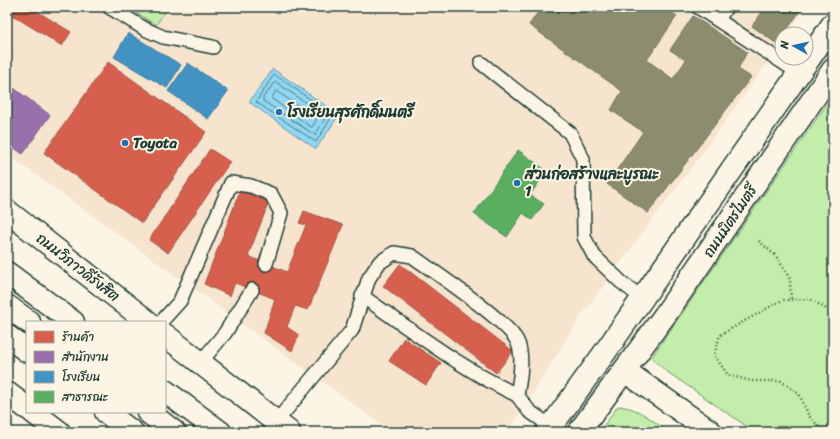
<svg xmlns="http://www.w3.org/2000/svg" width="840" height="439" viewBox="0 0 840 439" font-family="Sriracha,'Playpen Sans Thai',sans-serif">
<rect width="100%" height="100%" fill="#fcf5e5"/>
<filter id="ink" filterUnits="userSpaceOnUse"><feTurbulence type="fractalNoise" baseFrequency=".025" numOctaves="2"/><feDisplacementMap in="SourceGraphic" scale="8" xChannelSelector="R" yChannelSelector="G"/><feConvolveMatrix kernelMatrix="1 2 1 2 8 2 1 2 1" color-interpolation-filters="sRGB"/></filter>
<g filter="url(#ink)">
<polygon fill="#f7e4cf" points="7,7 807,7 787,34 782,34 782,42 711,141 584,312 510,429 494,432 392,432 7,154"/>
<g fill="#c2edaa" stroke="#70956f">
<polygon points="127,7 168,7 156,25"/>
<polygon points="833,95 833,432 755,432 666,371 651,358"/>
<path d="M618,406C638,407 653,421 669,432H599Z"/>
</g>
<polygon fill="#91d6f2" stroke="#6399a6" points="273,69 339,115 316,149 249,102"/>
<g fill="#d6604d" stroke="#9f5646">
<polygon points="7,7 30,7 71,32 62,46 7,12"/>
<polygon points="108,62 206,132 142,223 44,153"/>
<polygon points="210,149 230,162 168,253 149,240"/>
<polygon points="240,191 269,202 248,256 287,272 306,225 299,223 304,211 343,225 308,310 295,306 287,327 299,335 292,351 264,333 275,299 235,283 230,296 204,284"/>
<polygon points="400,264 513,351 496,373 383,286"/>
<polygon points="404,338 441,363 426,385 389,361"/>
</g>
<g fill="#9970ab" stroke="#746187">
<polygon points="7,45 12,49 7,56"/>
<polygon points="7,83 50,115 23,154 14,148 12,151 7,148"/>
</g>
<g fill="#4393c3" stroke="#387998">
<polygon points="128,33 181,65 167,88 114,57"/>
<polygon points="188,63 228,91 208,119 168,91"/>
</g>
<polygon fill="#5aae61" stroke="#488c54" points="518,150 547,171 530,195 544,204 532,220 523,213 507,237 474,214"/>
<g fill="#8c8c6e" stroke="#6b745d">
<polygon points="537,7 663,7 677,16 647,60 673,79 686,60 670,50 693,16 747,52 738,69 751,77 648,213 607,184 643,132 611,110 622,91 529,25 540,9"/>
<polygon points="766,7 803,7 784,34 782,34 777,44 752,26"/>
</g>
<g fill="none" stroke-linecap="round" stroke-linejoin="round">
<g stroke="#4d7a80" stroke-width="1">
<polygon points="275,75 333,115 316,142 256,102 273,76"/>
<polygon points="276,82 326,117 315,135 263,101 263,98"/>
<polygon points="276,91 317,118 313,126 311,127 272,99"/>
</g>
<defs>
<g id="service">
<polyline points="109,7 145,29 163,37 213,47"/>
<polyline points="698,7 799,73"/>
<polyline points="718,20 726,7"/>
<polyline points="481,63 570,133 583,159 584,237 594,256 621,282 642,298"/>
<path d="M362,296C413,331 462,369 517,395"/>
<polyline points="161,322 180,301 231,183 251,186 271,194 281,213 266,264"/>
<polyline points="200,363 225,333 252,290"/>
<path d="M276,422L352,330L369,278L379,263L394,253L412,256C433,271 508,321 517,341C524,355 520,380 517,395L529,411L552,427"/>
</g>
<polyline id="tertiary" points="625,371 711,432"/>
<g id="secondary">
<polyline points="7,211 148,322"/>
<polyline points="165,335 289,432"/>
<polyline points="547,432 603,355 833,24"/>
<polyline points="579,432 665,315 833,70"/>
</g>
<g id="trunk">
<polyline points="7,306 29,322"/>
<polyline points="148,412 174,432"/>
</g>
<g id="motorway">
<polyline points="7,273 73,322"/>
<polyline points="7,336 27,351"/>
<polyline points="165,391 220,432"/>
<polyline points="7,393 27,408"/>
<polyline points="33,412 59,432"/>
<polyline points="106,412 132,432"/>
</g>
</defs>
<use href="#service" stroke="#1f3d34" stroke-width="16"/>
<use href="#tertiary" stroke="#1f3d34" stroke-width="25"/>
<use href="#secondary" stroke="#1f3d34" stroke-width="25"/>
<use href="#trunk" stroke="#1f3d34" stroke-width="25"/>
<use href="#motorway" stroke="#1f3d34" stroke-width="25"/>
<g stroke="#1f3d34" stroke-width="2.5" stroke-dasharray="1 3" stroke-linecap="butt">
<polyline points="759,241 776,256 790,279 791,300"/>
<polyline points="824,432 809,416 799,394 781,381 751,381 728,375 714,355 720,335 782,300 810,299 833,313"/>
</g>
<use href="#service" stroke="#fcf5e5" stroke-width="13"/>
<use href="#tertiary" stroke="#fcf5e5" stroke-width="22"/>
<use href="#secondary" stroke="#fcf5e5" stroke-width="22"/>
<use href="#trunk" stroke="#fcf5e5" stroke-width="22"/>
<use href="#motorway" stroke="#fcf5e5" stroke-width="22"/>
</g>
</g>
<g fill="#1f6fb2" stroke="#fcf5e5" stroke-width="1.5">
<circle cx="279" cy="112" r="4"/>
<circle cx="125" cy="143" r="4"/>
<circle cx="517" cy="183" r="4"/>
</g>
<g text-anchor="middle" stroke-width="4" stroke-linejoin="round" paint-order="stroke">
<g font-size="15" font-weight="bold" fill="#1f3d34" stroke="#fcf5e5" text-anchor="start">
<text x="287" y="117">โรงเรียนสุรศักดิ์มนตรี</text>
<text x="133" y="148">Toyota</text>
<text x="525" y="179">ส่วนก่อสร้างและบูรณะ<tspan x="525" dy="17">1</tspan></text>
</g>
<g font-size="15" fill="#1f3d34" stroke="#fcf5e5">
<text transform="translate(730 221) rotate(-56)" y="5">ถนนมิตรไมตรี</text>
<text transform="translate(78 267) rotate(38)" y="5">ถนนวิภาวดีรังสิต</text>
</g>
</g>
<rect width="840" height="439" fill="none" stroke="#fcf5e5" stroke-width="24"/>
<rect x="12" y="12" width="816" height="415" fill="none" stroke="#1f3d34" stroke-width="1.5" filter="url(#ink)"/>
<rect x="26" y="321" width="140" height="92" fill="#fcf5e5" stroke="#a4ab9e"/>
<rect x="34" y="331" width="20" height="12" fill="#d6604d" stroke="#a4ab9e"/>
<text x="62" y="341" font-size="12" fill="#1f3d34">ร้านค้า</text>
<rect x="34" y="351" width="20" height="12" fill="#9970ab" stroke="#a4ab9e"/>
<text x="62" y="361" font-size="12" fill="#1f3d34">สำนักงาน</text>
<rect x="34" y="371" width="20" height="12" fill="#4393c3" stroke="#a4ab9e"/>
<text x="62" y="381" font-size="12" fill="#1f3d34">โรงเรียน</text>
<rect x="34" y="391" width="20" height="12" fill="#5aae61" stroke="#a4ab9e"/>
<text x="62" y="401" font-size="12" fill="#1f3d34">สาธารณะ</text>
<g transform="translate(794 46) rotate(278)"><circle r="19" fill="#fcf5e5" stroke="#a4ab9e"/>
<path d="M0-3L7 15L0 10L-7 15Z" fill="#1f6fb2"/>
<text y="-6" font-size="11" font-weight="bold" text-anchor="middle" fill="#1f3d34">N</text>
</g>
</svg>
